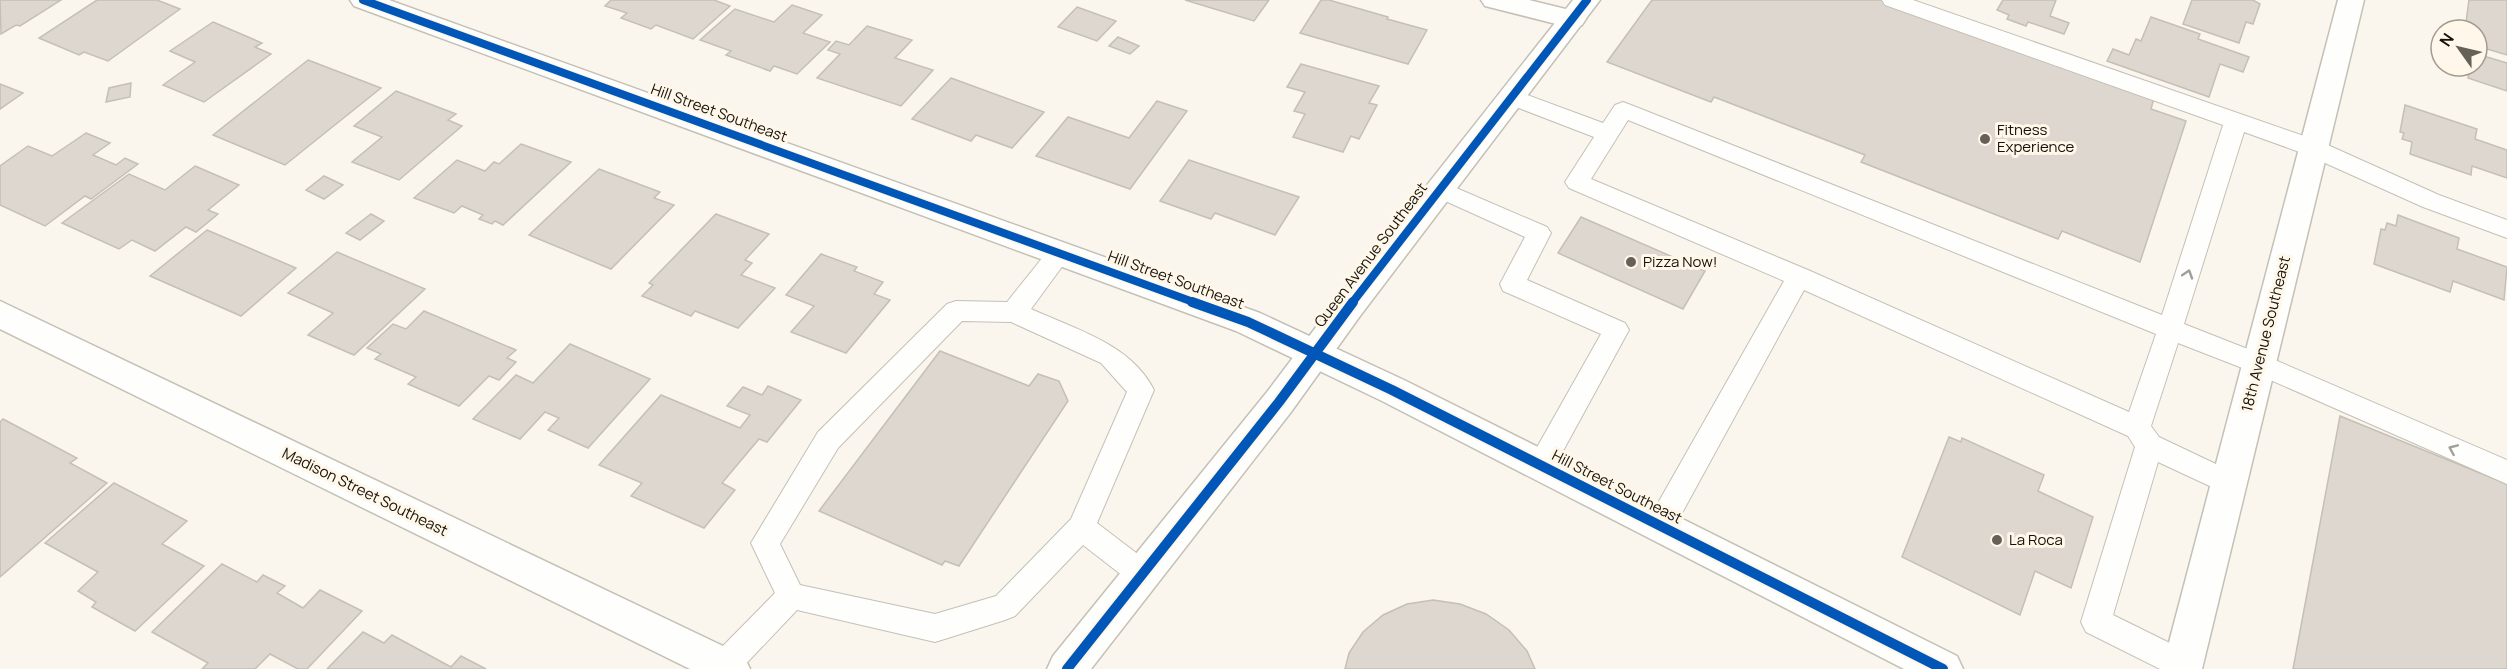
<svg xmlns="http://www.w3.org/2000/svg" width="2507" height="669" viewBox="0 0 2507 669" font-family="Manrope,sans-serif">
<rect width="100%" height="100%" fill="#faf6ee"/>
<g fill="#ded7cf" stroke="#c5bfb6" stroke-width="1.5">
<polygon points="0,0 61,0 20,26 16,25 1,34"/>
<polygon points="97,0 157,0 180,9 108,61 84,52 79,55 39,38"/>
<polygon points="611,0 714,0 730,6 693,39 656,25 651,29 621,18 627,13 605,6"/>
<polygon points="1185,0 1269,0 1254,21"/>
<polygon points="1321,0 1329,0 1388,17 1387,19 1427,30 1408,64 1300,33"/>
<polygon points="1652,0 1885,0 2155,94 2151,109 2186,121 2140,262 2062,231 2058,239 1861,162 1865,155 1714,97 1711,102 1607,62"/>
<polygon points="2003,0 2056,0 2050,16 2069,23 2064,34 2028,22 2026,26 2007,19 2009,15 1997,10"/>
<polygon points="2192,0 2253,0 2260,4 2253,24 2246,22 2239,43 2183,24"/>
<polygon points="2469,0 2507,0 2507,55 2477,46 2477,30 2457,30 2458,20 2466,22"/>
<polygon points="792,5 822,15 803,33 830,42 797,74 774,66 770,71 726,55 731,51 700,40 735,9 774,22"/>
<polygon points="1077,7 1116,21 1097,41 1058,27"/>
<polygon points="2151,17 2200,34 2198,39 2249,57 2243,72 2220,64 2209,97 2107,61 2113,49 2129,55 2136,39 2141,41"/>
<polygon points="213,22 262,43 255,47 271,54 204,102 163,85 195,62 170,51"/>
<polygon points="867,26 912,40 895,58 933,70 901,106 817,78 840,54 828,50 836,41 849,45"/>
<polygon points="1118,37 1139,46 1130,54 1109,46"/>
<polygon points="2477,54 2507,63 2507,91 2468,78 2470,66 2477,66"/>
<polygon points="308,60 381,88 285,165 213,135"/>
<polygon points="1301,64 1379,86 1369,103 1377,105 1359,139 1351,136 1343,152 1293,137 1305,114 1294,111 1305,92 1287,87"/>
<polygon points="951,78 1044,112 1012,148 976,135 971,141 912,119"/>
<polygon points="131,83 130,97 106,102 109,88"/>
<polygon points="0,84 23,93 0,109"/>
<polygon points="396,91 456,114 448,120 462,126 399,180 352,162 382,137 354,126"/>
<polygon points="1157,101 1187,111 1130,189 1036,156 1068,117 1129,138"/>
<polygon points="2405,105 2477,129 2475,139 2507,150 2507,178 2472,166 2471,175 2410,154 2412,142 2402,139 2404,133 2400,132"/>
<polygon points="86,133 110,143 93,155 116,165 125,158 138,164 91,199 85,196 45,226 0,205 0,166 28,146 52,156"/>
<polygon points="521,144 571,162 503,225 495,221 492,224 479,219 483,215 462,206 454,213 414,198 457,160 485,171 494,162 499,164"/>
<polygon points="1189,160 1299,197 1275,235 1215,213 1211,219 1160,201"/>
<polygon points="195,166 239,185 208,210 218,214 196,232 186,227 155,251 132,240 119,249 62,223 129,174 165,190"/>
<polygon points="599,169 660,192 654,198 674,205 611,269 529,235"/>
<polygon points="324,176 343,185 324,199 306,190"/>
<polygon points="371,214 384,221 360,240 346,233"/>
<polygon points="716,214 769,234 745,260 752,263 741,275 775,288 738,328 695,311 691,316 642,296 653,285 649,283"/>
<polygon points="2398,215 2459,238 2457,249 2507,267 2504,300 2453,281 2450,292 2374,264 2381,229 2385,230 2387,223 2396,226"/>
<polygon points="1581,217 1705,271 1683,309 1558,253"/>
<polygon points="207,230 296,268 241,316 150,276"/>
<polygon points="337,252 425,289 354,355 308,335 333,313 288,293"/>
<polygon points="821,254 857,267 854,271 883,282 874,294 890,300 846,353 791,332 814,306 786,295"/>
<polygon points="424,311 516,350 507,358 516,362 499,380 489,376 459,406 408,384 416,377 375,359 381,354 367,348 393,324 406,329"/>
<polygon points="570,344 650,379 588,448 548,430 559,418 545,412 520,439 473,419 516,375 533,383"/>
<polygon points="940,351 1029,386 1038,374 1059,381 1068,401 959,566 945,561 942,565 819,511"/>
<polygon points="768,386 801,400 767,442 759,439 722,483 735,490 704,528 631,496 642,483 599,465 661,395 740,428 750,415 727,406 743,387 762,395"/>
<polygon points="2340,416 2507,484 2507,669 2293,669"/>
<polygon points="3,419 77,458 70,463 107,483 0,577 0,422"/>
<polygon points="1949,437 1961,442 1962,438 2044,475 2038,491 2093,517 2071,588 2035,571 2020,615 1902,557"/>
<polygon points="114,483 187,521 162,544 204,566 135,631 92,607 96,602 78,591 98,572 45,543"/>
<polygon points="222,564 257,582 263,575 285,586 277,593 303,608 320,590 362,611 307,669 298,669 270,654 255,669 202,669 208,663 152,632"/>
<polygon points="1433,600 1460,604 1486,614 1509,630 1527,651 1535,669 1345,669 1349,653 1363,632 1383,615 1407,604"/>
<polygon points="363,632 384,643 392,635 451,667 461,656 486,669 327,669"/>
</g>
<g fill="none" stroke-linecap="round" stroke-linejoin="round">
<defs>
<g id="service">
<path d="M1882,0H1913L2321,142L2439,195L2507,220V238L2423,207L2305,154L2244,132L2184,324L2268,357L2507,460V484L2250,371L2178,343L2151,426L2159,437L2239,475L2243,483L2239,491L2229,495L2158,462L2113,615L2194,655L2198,665L2196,669H2160L2086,632L2081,622L2135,447L2128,436L1804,290L1670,535L1660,538L1650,535L1646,526L1650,517L1784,281L1569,188L1565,182L1594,137L1503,102L1500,97L1503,92L1511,89L1519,92L1603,123L1615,105L1623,102L1631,105L2162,315L2223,125L1885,5ZM1628,120L2156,334L2129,412L1808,270L1591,179Z"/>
<polygon points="1440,181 1547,227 1551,233 1527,280 1625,323 1629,330 1551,473 1541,477 1531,473 1527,465 1601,334 1503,291 1500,284 1525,237 1432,195 1428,189 1432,183"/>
<path d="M1060,244L1069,247L1072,253L1031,309C1075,329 1131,344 1154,390L1097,523L1152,565L1156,574L1152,583L1142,587L1132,583L1083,545L1015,616L1005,620L935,642L797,610L741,669H710L709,666L713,656L775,593L751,543L818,432L947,304L956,301L1007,302L1051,247ZM962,321L1011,322L1101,363L1127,392L1071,519L996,596L935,614L800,585L780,544L838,448Z"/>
</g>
<g id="minor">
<polygon points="1481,0 1529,0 1582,13 1586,19 1582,25 1572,28 1485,6"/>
<polygon points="2338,0 2364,0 2202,669 2162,669"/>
<polygon points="0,301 744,656 750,669 690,669 0,329"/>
</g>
<polygon id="tertiary" points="350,0 389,0 1260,313 1404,380 1957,656 1963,669 1904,669 1380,400 1236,331 354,6"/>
<polygon id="secondary" points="1573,0 1600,0 1360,316 1291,412 1091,669 1047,669 1053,656 1267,392 1338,298"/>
</defs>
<use href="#service" stroke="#c5c0b6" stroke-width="2"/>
<use href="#minor" stroke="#c5c0b6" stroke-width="3"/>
<use href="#tertiary" stroke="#c5c0b6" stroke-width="3"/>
<use href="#secondary" stroke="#c5c0b6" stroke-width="3"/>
<use href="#service" fill="#fefefc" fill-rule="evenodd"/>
<use href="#minor" fill="#fefefc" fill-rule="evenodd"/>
<use href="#tertiary" fill="#fefefc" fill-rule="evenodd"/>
<use href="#secondary" fill="#fefefc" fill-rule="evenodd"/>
<defs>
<g id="cycleway-far1">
<polyline points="363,0 1196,303"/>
<polyline points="1352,303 1587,0"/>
</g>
<g id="cycleway">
<polyline points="1192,302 1248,322 1392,390 1943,669"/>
<polyline points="1067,669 1279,402 1353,302"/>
</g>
</defs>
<use href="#cycleway-far1" stroke="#fef7ea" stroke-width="11"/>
<use href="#cycleway" stroke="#fef7ea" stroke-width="14"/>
<use href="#cycleway-far1" stroke="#0057b8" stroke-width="8"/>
<use href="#cycleway" stroke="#0057b8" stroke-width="10"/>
</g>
<defs><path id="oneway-chevron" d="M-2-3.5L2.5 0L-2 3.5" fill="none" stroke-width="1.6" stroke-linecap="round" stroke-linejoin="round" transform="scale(1.5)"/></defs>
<g stroke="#a29f9a">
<use href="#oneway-chevron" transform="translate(2188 274) rotate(-72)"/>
<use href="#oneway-chevron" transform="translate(2453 449) rotate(-157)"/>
</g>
<g fill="#666157" stroke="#fef7ea" stroke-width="2">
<circle cx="1985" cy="139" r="6"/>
<circle cx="1631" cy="262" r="6"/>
<circle cx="1997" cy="540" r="6"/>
</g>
<g text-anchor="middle" stroke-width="6" stroke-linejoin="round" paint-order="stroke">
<g font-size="15" fill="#171106" stroke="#fef7ea">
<text transform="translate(719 113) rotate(20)" y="5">Hill Street Southeast</text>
<text transform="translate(1371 255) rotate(-53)" y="5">Queen Avenue Southeast</text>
<text transform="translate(1176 280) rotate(20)" y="5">Hill Street Southeast</text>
<text transform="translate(2266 334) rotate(-76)" y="5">18th Avenue Southeast</text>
<text transform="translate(1617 487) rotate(27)" y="5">Hill Street Southeast</text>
<text transform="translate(365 492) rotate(26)" y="5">Madison Street Southeast</text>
</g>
<g font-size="15" fill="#171106" stroke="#fef7ea" text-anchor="start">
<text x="1997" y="135">Fitness<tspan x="1997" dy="17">Experience</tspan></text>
<text x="1643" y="267">Pizza Now!</text>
<text x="2009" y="545">La Roca</text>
</g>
</g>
<g transform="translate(2459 48) rotate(304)"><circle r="28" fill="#fef7ea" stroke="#a29b8f" stroke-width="1.5"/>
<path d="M0-4.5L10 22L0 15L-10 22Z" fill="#666157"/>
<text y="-9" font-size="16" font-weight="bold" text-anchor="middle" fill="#171106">N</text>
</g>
</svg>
